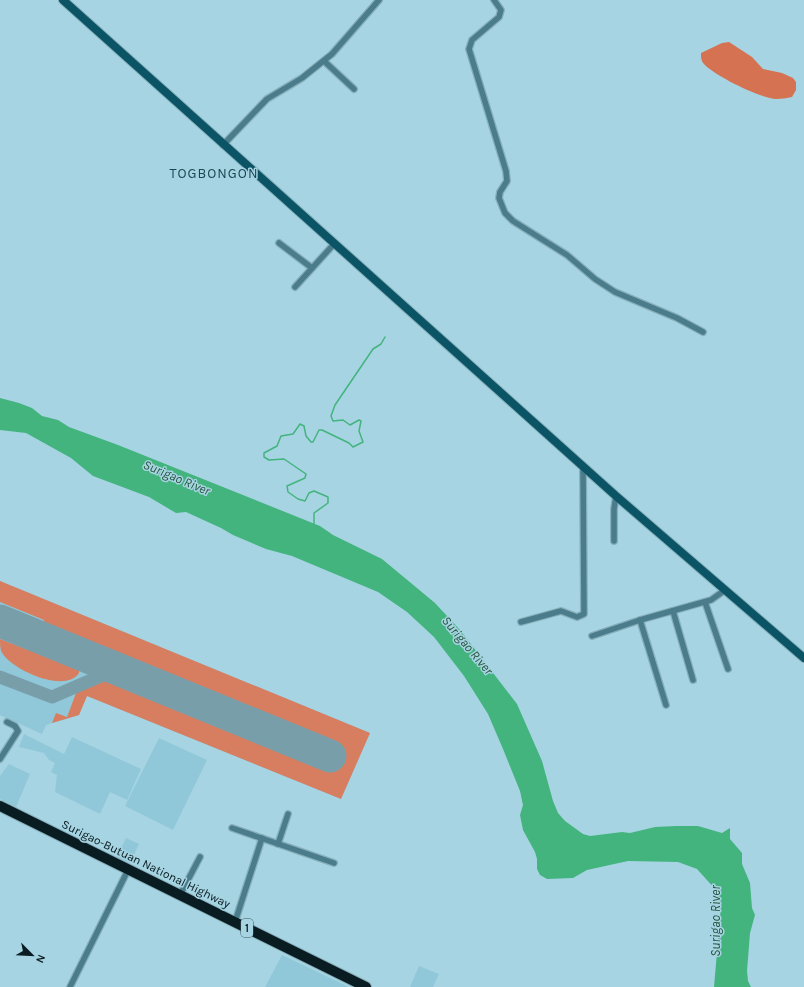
<svg xmlns="http://www.w3.org/2000/svg" width="804" height="987" viewBox="0 0 804 987" font-family="Karla,sans-serif">
<rect width="100%" height="100%" fill="#a6d4e2"/>
<g fill="#91c8d9">
<polygon points="0,581 370,733 341,799 87,696 79,715 46,725 42,734 0,715"/>
<polygon points="24,734 64,754 72,737 141,769 127,800 110,792 100,814 55,792 57,775 51,772 55,763 49,760 44,753 19,747"/>
<polygon points="159,738 207,760 173,830 125,806"/>
<polygon points="9,764 30,774 16,807 0,799 0,776"/>
<polygon points="126,838 139,844 130,863 117,857"/>
<polygon points="282,955 322,974 349,987 265,987"/>
<polygon points="419,966 439,974 433,987 410,987"/>
</g>
<g fill="#d77e61">
<polygon points="0,581 370,733 341,799 87,696 79,715 52,723 56,713 67,717 76,693 110,679 325,767 335,743 43,624 44,620 0,602"/>
<path d="M0,639L31,651L32,647L77,666L79,668V673C66,694 10,670 1,651C0,647 0,642 0,639Z"/>
</g>
<path fill="#d47252" d="M729,42L752,57L763,69L782,73L793,78L796,82V90L792,97C787,98 781,99 776,99C760,98 715,76 704,64C701,61 701,57 701,53L722,43Z"/>
<polygon fill="#43b47e" points="0,398 19,403 32,408 42,416 58,420 69,427 118,445 320,526 333,535 382,559 435,603 460,630 517,704 542,761 553,801 558,813 565,821 583,834 590,836 622,832 630,833 655,827 676,826 698,826 722,833 730,828 730,839 742,853 742,864 750,883 752,908 755,915 750,933 747,971 748,981 751,987 714,987 721,905 715,889 697,869 678,862 628,861 587,870 573,878 547,879 540,875 537,869 537,859 535,852 523,830 520,815 523,805 520,791 503,749 488,714 464,676 434,637 407,612 378,592 292,556 266,549 233,535 221,528 186,512 176,513 149,497 93,476 71,458 26,433 0,430"/>
<g fill="none" stroke-linecap="round" stroke-linejoin="round">
<polyline stroke="#43b47e" stroke-width="1.5" points="314,524 314,513 328,503 328,497 314,491 309,493 305,501 298,499 288,492 287,486 305,478 306,474 284,459 269,460 264,457 264,453 277,446 281,436 293,434 300,424 304,426 306,436 311,442 313,442 319,430 322,430 349,443 353,447 363,442 359,431 361,421 359,420 350,425 343,420 333,421 331,416 335,405 373,349 381,344 385,337"/>
<polyline stroke="#789eaa" stroke-width="13" points="0,677 52,697 117,669"/>
<polyline stroke="#789eaa" stroke-width="33" points="0,621 330,756"/>
<defs>
<g id="street">
<polyline points="494,0 501,10 499,17 472,40 469,49 506,171 507,181 500,192 499,198 505,213 513,221 567,255 595,279 615,292 677,318 703,332"/>
<polyline points="324,61 354,89"/>
<polyline points="223,145 267,99 302,78 332,54 379,0"/>
<polyline points="279,243 312,268"/>
<polyline points="295,287 334,244"/>
<polyline points="614,541 614,509 616,496"/>
<polyline points="705,602 728,669"/>
<polyline points="673,611 693,680"/>
<polyline points="640,620 666,705"/>
<polyline points="521,622 561,611 577,617 584,614 583,466"/>
<polyline points="592,636 640,620 711,600 725,590"/>
<polyline points="0,759 18,731 15,726 7,722"/>
<polyline points="232,828 334,863"/>
<polyline points="278,844 288,814"/>
<polyline points="180,895 200,857"/>
<polyline points="235,922 262,838"/>
<polyline points="70,987 128,870"/>
</g>
<polyline id="secondary" points="63,0 616,496 804,658"/>
<polyline id="highway" points="0,806 366,987"/>
</defs>
<use href="#street" stroke="#87afbb" stroke-width="8"/>
<use href="#secondary" stroke="#87afbb" stroke-width="10"/>
<use href="#highway" stroke="#87afbb" stroke-width="12"/>
<use href="#street" stroke="#4a7c8b" stroke-width="5.5"/>
<use href="#secondary" stroke="#0a5465" stroke-width="8"/>
<use href="#highway" stroke="#091c21" stroke-width="10"/>
</g>
<g text-anchor="middle" stroke-width="3" stroke-linejoin="round" paint-order="stroke">
<rect fill="#a6d4e2" stroke="#39535b" stroke-width="1" x="241" y="919" width="12" height="18" rx="3"/>
<g font-size="11" font-weight="bold" fill="#0a1c21">
<text x="247" y="932">1</text>
</g>
<g font-size="12" fill="#0a1c21" stroke="#a6d4e2">
<text transform="translate(146 864) rotate(26)" y="4">Surigao-Butuan National Highway</text>
</g>
<g font-size="13" font-style="italic" fill="#27543d" stroke="#a6d4e2">
<text transform="translate(177 477) rotate(23)" y="5">Surigao River</text>
<text transform="translate(468 645) rotate(50)" y="5">Surigao River</text>
<text transform="translate(715 921) rotate(-90)" y="5">Surigao River</text>
</g>
<g font-size="14" letter-spacing="1" fill="#1c4854" stroke="#a6d4e2">
<text x="214" y="178">TOGBONGON</text>
</g>
</g>
<g transform="translate(32 955) rotate(114)" stroke="#a6d4e2" stroke-width="3" paint-order="stroke">
<path d="M0-3L7 15L0 10L-7 15Z" fill="#0a1c21"/>
<text y="-6" font-size="11" font-weight="bold" text-anchor="middle" fill="#0a1c21">N</text>
</g>
</svg>
